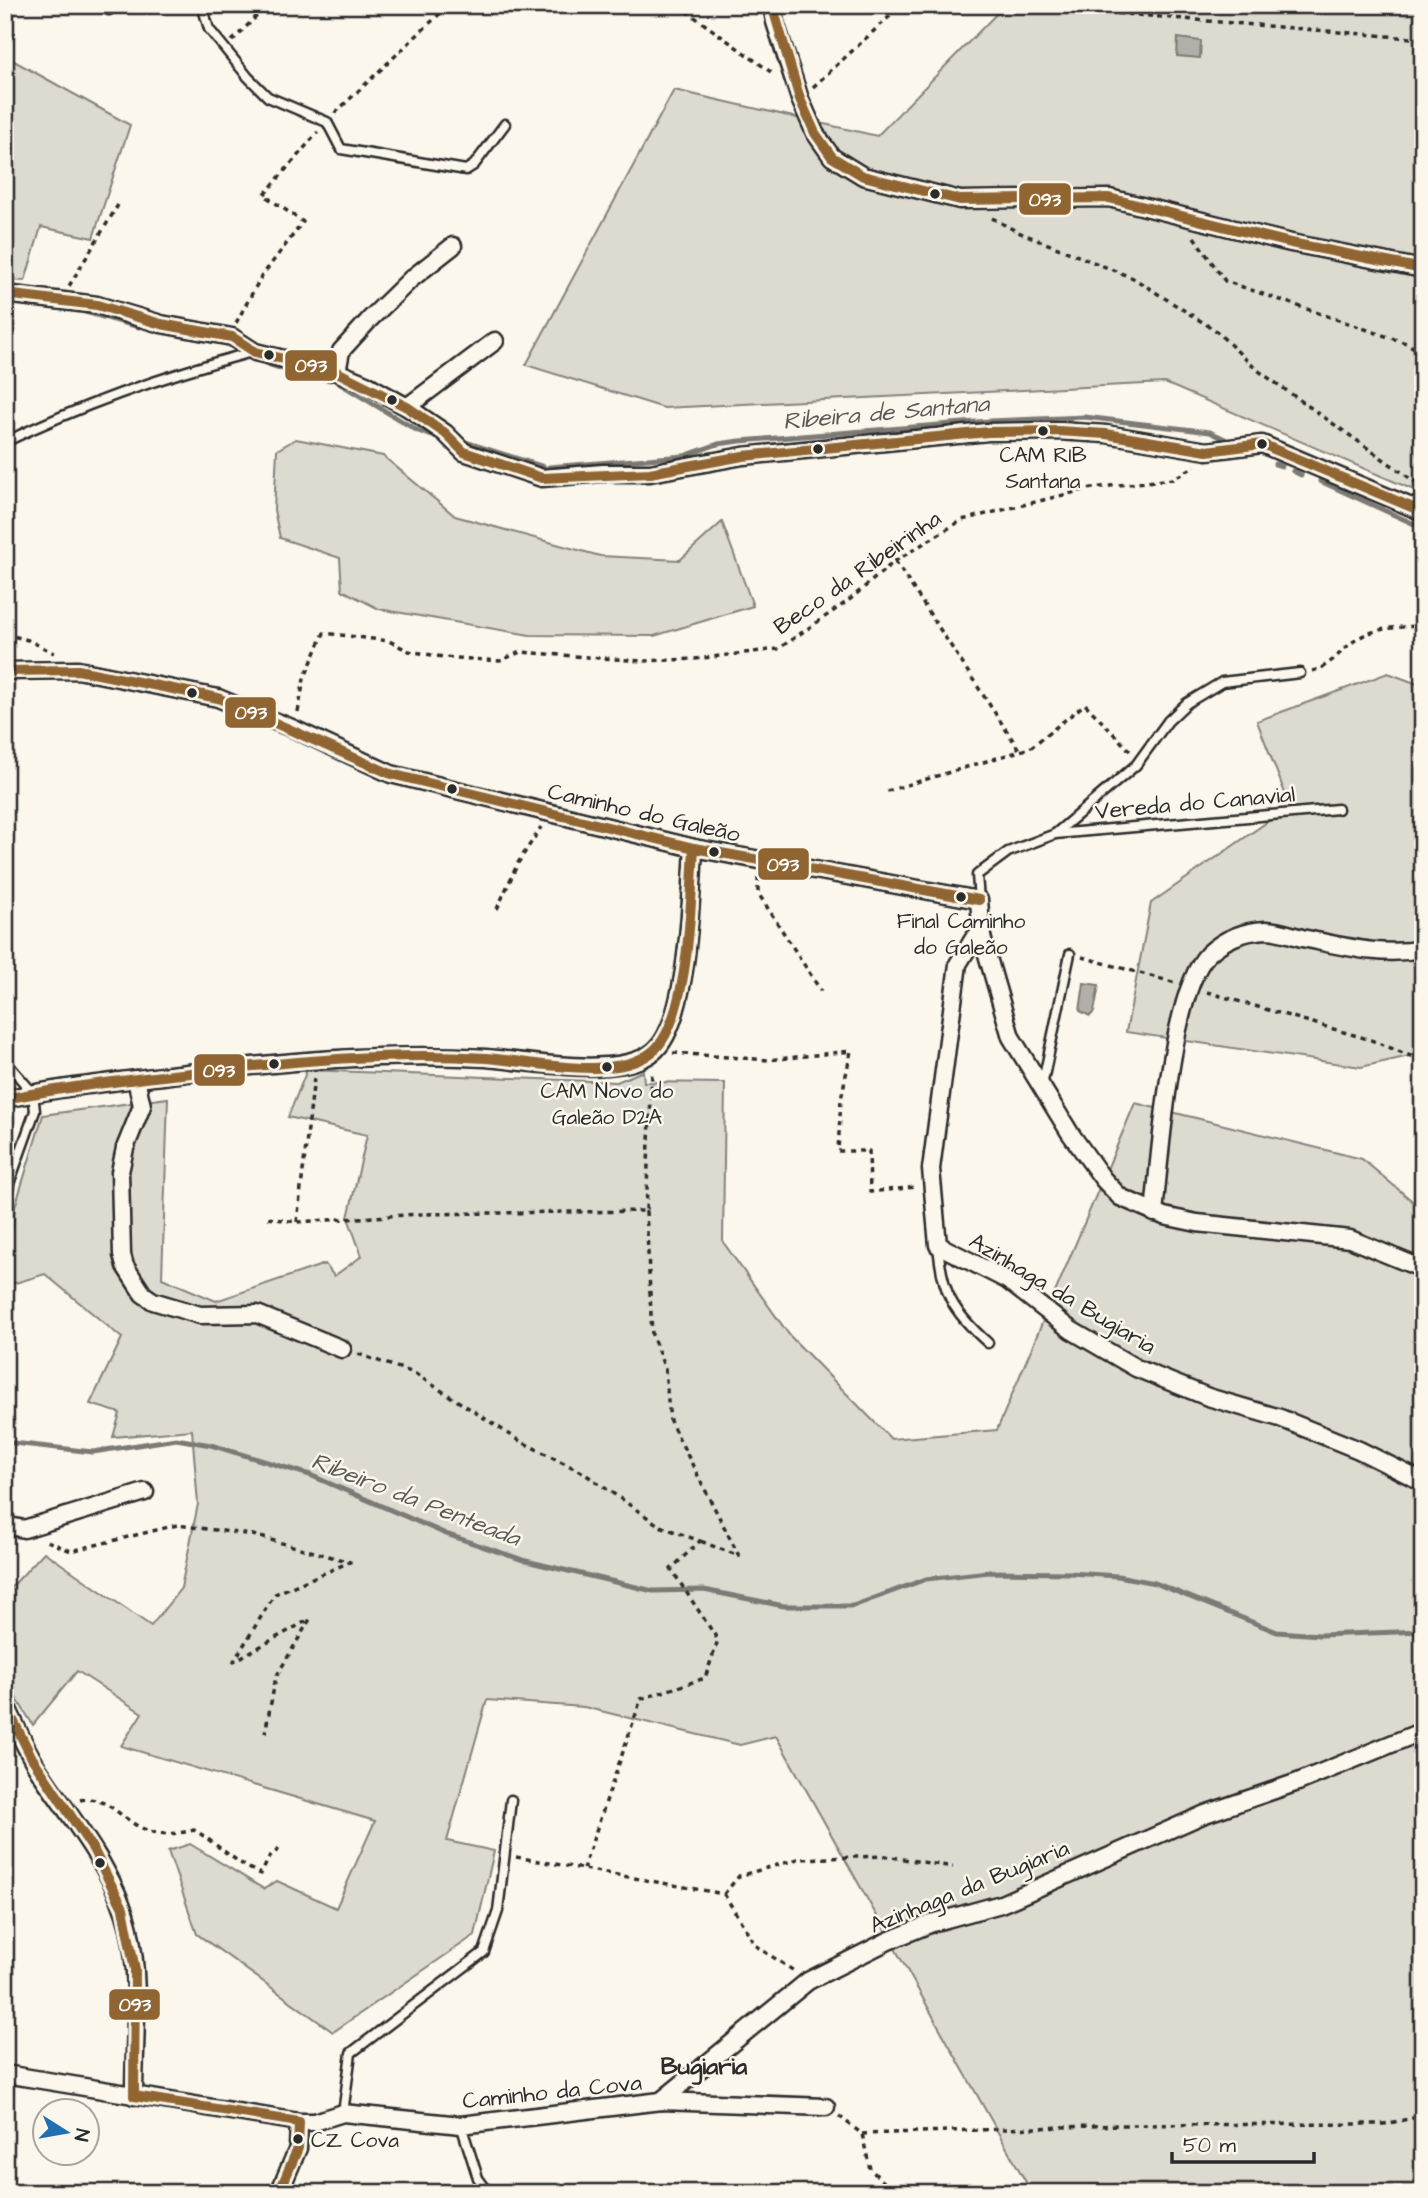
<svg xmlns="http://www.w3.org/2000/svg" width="1428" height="2198" viewBox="0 0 1428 2198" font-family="'Architects Daughter',sans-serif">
<rect width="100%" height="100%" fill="#fbf7ec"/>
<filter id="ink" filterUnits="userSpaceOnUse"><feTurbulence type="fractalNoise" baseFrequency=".0143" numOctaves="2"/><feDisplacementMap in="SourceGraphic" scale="14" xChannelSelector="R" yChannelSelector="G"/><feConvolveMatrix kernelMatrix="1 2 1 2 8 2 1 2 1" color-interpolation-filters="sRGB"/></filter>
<g filter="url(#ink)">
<g fill="#dddad0" stroke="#84827e" stroke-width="2">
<polygon points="1005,5 1423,5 1423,494 1165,383 664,408 526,365 674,90 877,136"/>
<polygon points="5,56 130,125 93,238 41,227 25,281 5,280"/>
<polygon points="296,439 383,456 455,516 600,556 680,560 722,522 753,606 654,636 530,635 379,609 342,590 340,558 280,538 274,510 277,450"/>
<polygon points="1388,673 1423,686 1423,1053 1361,1067 1126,1032 1151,903 1290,806 1257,721"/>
<polygon points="307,1070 617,1082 643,1071 644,1082 725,1083 723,1242 790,1336 891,1439 997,1430 1135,1103 1362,1159 1423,1210 1423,2193 1032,2193 776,1736 740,1745 584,1707 487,1700 447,1841 494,1851 475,1935 333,2032 197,1934 168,1851 190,1844 264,1889 277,1881 336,1908 375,1821 121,1746 142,1713 77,1671 33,1725 5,1680 5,1594 44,1552 151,1626 181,1588 198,1504 192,1430 113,1437 120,1413 90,1404 122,1338 45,1274 5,1286 15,1207 43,1115 168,1098 162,1278 216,1301 325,1264 334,1276 362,1256 348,1218 367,1135 288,1117"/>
</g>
<g fill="#b1afa7" stroke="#7b7a75" stroke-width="2">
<polygon points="1178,38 1201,41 1200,58 1177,56"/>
<polygon points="1084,983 1099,985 1094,1012 1090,1016 1080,1011"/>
</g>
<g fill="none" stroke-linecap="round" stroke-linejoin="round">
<g stroke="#7b7a75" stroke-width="5">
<polyline points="78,310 139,327"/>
<polyline points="270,365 285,370"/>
<polyline points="307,375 330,380"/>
<polyline points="339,383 418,431 435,437"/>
<polyline points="465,442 544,467"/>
<polyline points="1275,464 1282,466"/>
<polyline points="549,467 684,456 718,444 740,441 989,421 1085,417 1210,432 1225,439"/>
<polyline points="1293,471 1301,475"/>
<polyline points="1320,481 1423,528"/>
<polyline points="13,1443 93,1452 176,1439 211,1445 310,1475 446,1534 526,1561 653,1591 704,1590 784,1606 853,1606 926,1579 989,1572 1070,1573 1118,1576 1155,1583 1277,1632 1320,1635 1423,1631"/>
</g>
<defs>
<g id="lane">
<polyline points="103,5 109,10"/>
<polyline points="202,5 209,29 248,77 268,97 327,122 341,149 466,170 474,165 505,124"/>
<path d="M5,442C85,403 167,375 252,352"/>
<polyline points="1055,834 1338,809"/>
<polyline points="979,900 977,875 1008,852 1055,834 1136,765 1168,721 1187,703 1222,682 1300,673"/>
<polyline points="5,1061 33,1093 35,1111 5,1195"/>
<polyline points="1042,1086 1070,954"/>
<path d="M938,1245C942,1293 952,1311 988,1343"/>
<polyline points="343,2113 351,2053 484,1952 498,1911 511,1800"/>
<polyline points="461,2125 478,2178 489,2193"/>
</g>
<g id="street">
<polyline points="772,5 775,22 800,99 815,133 832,157 863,176 960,200 1109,198 1291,243 1423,269"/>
<polyline points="5,294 97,305 161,324 232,337 255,352 337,372 366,384 407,407 445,433 464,452 542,478 603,473 650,473 743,456 988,432 1058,431 1106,434 1207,451 1262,444 1423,512"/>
<polyline points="337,372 341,351 370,319 411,279 453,246"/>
<polyline points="407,407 495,341"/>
<polyline points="5,671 78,670 218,698 294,729 391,774 694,848 979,900 982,937 1011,1037 1070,1133 1103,1179 1120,1197 1164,1216 1197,1223 1350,1239 1423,1269"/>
<polyline points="982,937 974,938 958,964 931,1169 938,1245 1007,1280 1071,1330 1136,1368 1208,1397 1280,1418 1359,1450 1423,1482"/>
<polyline points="136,1079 142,1106 125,1148 120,1172 122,1255 125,1266 143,1294 153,1301 200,1315 257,1314 342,1349"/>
<path d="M5,1099C62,1087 121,1081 179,1074C281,1062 383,1052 486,1058C527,1061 620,1079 653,1052C689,1024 691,894 694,848"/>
<path d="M1154,1213C1160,1156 1171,992 1208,954C1224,939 1244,931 1266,930C1277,930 1291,935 1302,938C1343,946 1381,957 1423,949"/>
<polyline points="5,1525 24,1529 145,1492"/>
<path d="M5,1703C17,1728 27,1753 42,1775C74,1823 116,1872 129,1929C141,1982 134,2041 134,2096"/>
<polyline points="5,2074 299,2122 314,2122 343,2113 461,2125 661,2101 826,2107"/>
<polyline points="661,2101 808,1981 888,1941 932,1923 1001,1904 1205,1814 1298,1782 1423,1731"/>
<polyline points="279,2193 298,2148 299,2122"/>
</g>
</defs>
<use href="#lane" stroke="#2b2b2b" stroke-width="13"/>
<use href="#street" stroke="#2b2b2b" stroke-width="21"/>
<g stroke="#2b2b2b" stroke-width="3.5" stroke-dasharray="5 5" stroke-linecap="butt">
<polyline points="678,5 775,75"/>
<polyline points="1058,5 1077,10 1423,39"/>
<polyline points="232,41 268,5"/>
<polyline points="813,87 902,5"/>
<polyline points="335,113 449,5"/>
<polyline points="992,218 1018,232 1133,278 1215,330 1256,369 1417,483 1423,494"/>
<polyline points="1194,237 1225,281 1406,343 1423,353"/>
<polyline points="69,286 118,205"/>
<polyline points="236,323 261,277 303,222 264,195 318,132"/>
<polyline points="895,561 1020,751"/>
<polyline points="5,634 28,640 54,653"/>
<path d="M1312,671C1331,667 1341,649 1357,639C1376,627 1401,627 1423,626"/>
<polyline points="298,712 304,679 324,633 389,641 409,651 443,657 500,661 520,652 642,661 695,659 778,649 848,601 895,561 962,520 1092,488 1173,479 1195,466"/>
<polyline points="887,791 1030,748 1085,704 1130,751"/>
<polyline points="758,877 758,893 821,991"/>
<polyline points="497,909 518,863 541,827"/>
<polyline points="1082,957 1176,983"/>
<polyline points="1207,992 1371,1040 1423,1061"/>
<polyline points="673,1053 769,1060 851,1051 841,1099 838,1151 869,1151 870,1192 916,1187"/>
<polyline points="646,1211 652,1335 665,1369 670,1421 739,1556 700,1541"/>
<polyline points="268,1218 297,1222 420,1214 646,1211 652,1072"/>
<polyline points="297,1222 314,1078"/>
<polyline points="358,1354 414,1373 520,1441 582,1472 660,1526 700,1541 671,1569 718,1640 705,1678 641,1699 583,1869"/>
<polyline points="47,1541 71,1551 177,1525 253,1535 350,1562 275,1594 234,1661 310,1619 276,1677 265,1733"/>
<path d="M80,1800C107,1794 121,1820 144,1829C160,1836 177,1834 194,1830C218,1844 235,1863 261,1874L269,1858L281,1847"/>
<polyline points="516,1857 724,1894"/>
<polyline points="724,1894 739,1876 798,1859 885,1856 953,1867"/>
<polyline points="724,1894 756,1946 794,1971"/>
<polyline points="839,2116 862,2134 870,2169 895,2193"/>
<polyline points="862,2134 1120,2125 1384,2124 1423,2116"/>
</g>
<use href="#lane" stroke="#fbf7ec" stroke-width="8"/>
<use href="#street" stroke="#fbf7ec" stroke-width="16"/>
<defs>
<g id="bus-1">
<polyline points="772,5 800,99 815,133 832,157 863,176 960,200 1109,198 1291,243 1423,269"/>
<polyline points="5,294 97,305 161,324 232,337 255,352 337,372 407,407 445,433 464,452 542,478 650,473 743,456 988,432 1058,431 1106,434 1207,451 1262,444 1423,512"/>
<polyline points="5,671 78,670 218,698 391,774 694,848 979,900"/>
<path d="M5,1099C70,1086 135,1079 200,1072C294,1061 390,1052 486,1058C530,1061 615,1082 652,1052C690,1022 691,895 694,848"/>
<polyline points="5,1704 32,1758 93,1849 123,1908 135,1970 134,2096 299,2122 298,2148 279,2193"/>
</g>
</defs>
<use href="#bus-1" stroke="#fbf7ec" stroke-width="16"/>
<use href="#bus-1" stroke="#906532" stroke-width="10"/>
</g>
</g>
<g fill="#2b2b2b" stroke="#fbf7ec" stroke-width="2.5">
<circle cx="935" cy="194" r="6"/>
<circle cx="269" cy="355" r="6"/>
<circle cx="392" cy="400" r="6"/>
<circle cx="1043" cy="431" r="6"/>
<circle cx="1262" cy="444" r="6"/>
<circle cx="818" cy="449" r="6"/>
<circle cx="192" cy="693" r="6"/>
<circle cx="452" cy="789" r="6"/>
<circle cx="714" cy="852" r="6"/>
<circle cx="961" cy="897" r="6"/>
<circle cx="274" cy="1064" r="6"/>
<circle cx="607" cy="1067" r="6"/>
<circle cx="100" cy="1863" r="6"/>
<circle cx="298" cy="2139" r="6"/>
</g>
<g text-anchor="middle" stroke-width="5" stroke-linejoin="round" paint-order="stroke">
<g font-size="21" fill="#2b2b2b" stroke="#fbf7ec">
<text x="1043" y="462">CAM RIB<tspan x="1043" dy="26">Santana</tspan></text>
<text x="961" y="928">Final Caminho<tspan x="961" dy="26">do Galeão</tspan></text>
<text x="607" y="1098">CAM Novo do<tspan x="607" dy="26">Galeão D2A</tspan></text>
<text x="311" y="2147" text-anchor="start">CZ Cova</text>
</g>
<g font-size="23" fill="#2b2b2b" stroke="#fbf7ec">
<text transform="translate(857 572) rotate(-35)" y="8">Beco da Ribeirinha</text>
<text transform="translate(1195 802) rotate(-5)" y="8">Vereda do Canavial</text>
<text transform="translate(644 812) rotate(13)" y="8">Caminho do Galeão</text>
<text transform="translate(1063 1293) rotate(31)" y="8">Azinhaga da Bugiaria</text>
<text transform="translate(969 1886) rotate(-22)" y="8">Azinhaga da Bugiaria</text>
<text transform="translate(552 2091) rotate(-6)" y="8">Caminho da Cova</text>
</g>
<g font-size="24" font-style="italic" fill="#5a5956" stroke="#fbf7ec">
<text transform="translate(886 412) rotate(-5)" y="8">Ribeira de Santana</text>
<text transform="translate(416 1499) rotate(21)" y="8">Ribeiro da Penteada</text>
</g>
<g font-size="24" font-weight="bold" fill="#2b2b2b" stroke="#fbf7ec">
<text x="704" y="2074">Bugiaria</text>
</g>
</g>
<g stroke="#fbf7ec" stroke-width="2.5">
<rect x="1018" y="182" width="54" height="34" rx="7" fill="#906532"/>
<rect x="284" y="349" width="54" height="33" rx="7" fill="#906532"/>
<rect x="224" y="696" width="53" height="33" rx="7" fill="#906532"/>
<rect x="757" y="847" width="53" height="34" rx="7" fill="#906532"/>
<rect x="193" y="1053" width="53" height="34" rx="7" fill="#906532"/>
<rect x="108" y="1988" width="53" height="33" rx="7" fill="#906532"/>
</g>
<g font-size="19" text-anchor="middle" font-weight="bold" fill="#fff">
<text x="1045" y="206">093</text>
<text x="311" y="372">093</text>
<text x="251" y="719">093</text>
<text x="783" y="871">093</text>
<text x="219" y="1077">093</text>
<text x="135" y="2011">093</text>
</g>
<rect width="1428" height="2198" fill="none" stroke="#fbf7ec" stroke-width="28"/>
<rect x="14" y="14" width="1400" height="2170" fill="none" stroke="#2b2b2b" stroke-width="2.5" filter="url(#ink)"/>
<g transform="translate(66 2132) rotate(101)"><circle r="33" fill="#fbf7ec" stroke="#a8a59f" stroke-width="2"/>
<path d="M0-5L12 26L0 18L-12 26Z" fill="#1f6fb2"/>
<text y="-10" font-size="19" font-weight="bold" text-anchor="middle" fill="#2b2b2b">N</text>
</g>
<path d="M1172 2152v10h142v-10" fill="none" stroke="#2b2b2b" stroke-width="3.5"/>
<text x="1183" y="2152" font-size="21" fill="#2b2b2b" stroke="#fbf7ec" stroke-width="5" paint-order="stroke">50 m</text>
</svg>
